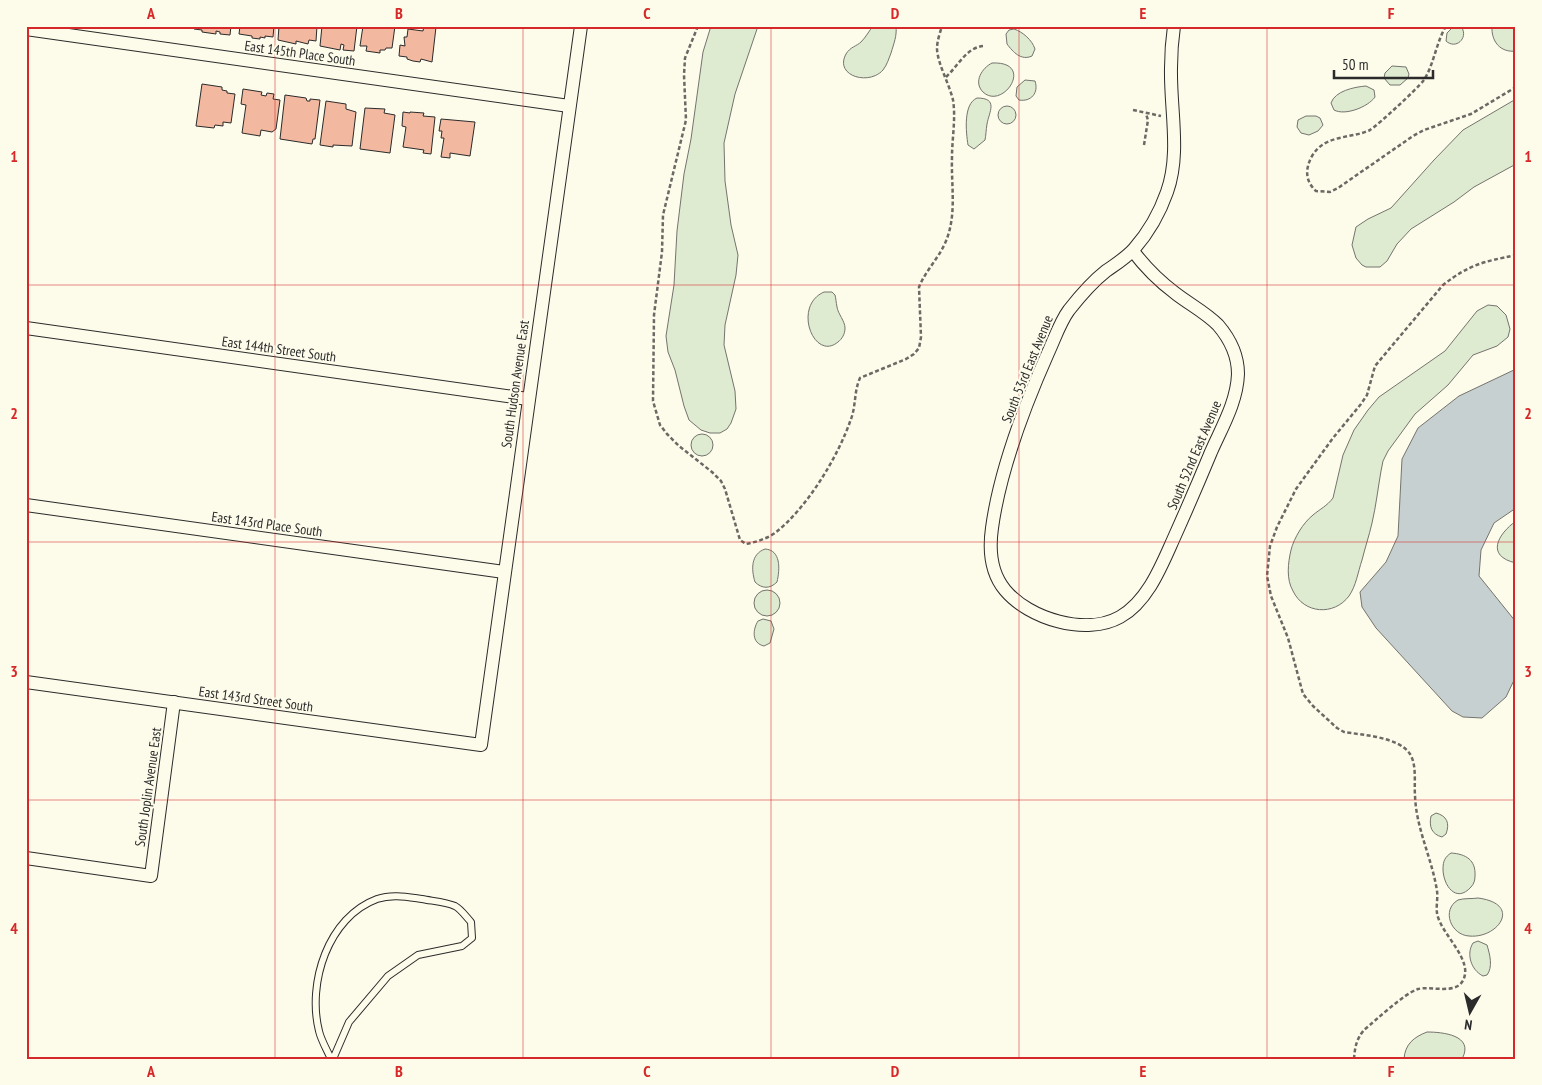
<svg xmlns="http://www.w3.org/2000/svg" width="1542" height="1085" viewBox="0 0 1542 1085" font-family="'PT Sans Narrow',sans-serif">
<rect width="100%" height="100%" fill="#fdfbea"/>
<g fill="#deebd1" stroke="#74746e">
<polygon points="711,26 758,26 735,94 724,143 725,181 731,225 738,255 736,275 725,325 724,345 735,391 736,409 731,423 727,429 720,433 710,433 701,430 689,420 684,406 675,370 668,352 666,336 674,285 677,231 684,174 691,139 703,52"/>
<path d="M873,26H896C897,36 894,43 891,53C889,58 887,65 883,70C869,86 834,76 846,54C850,47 857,46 861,42C866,37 869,31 873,26Z"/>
<path d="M1457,26L1462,28C1468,38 1456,50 1446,41L1447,33L1453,27Z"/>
<path d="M1492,26H1516V51C1500,53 1491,41 1492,26Z"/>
<path d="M1014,29C1023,32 1032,40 1035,49L1032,56C1021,61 1013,52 1007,44L1006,34L1009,30Z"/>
<path d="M992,63C1036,61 1003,111 983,92C973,82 982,68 992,63Z"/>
<polygon points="1392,66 1406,67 1409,74 1408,78 1400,85 1390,85 1384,78 1385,73"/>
<path d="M1025,80L1035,81C1039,93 1031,102 1019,100L1016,96L1017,87Z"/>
<path d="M1366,86L1374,90L1375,97C1368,107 1345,116 1334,110L1331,103C1335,91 1354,87 1366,86Z"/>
<path d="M977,98C999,98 989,112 987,124C986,130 986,135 985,140L974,149L968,145C966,132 963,104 977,98Z"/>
<polygon points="1516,99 1516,164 1474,187 1454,202 1411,229 1397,244 1387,261 1380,267 1366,267 1362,265 1356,258 1352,245 1356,227 1368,219 1391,208 1434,160 1463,130"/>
<circle cx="1007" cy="115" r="9"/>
<polygon points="1306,116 1316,116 1320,118 1323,125 1318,131 1309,135 1301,133 1297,127 1298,120"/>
<path d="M824,292H832L835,295C836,299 836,302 837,307C838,314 845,321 845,328C845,334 842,339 838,342C814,362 792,306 824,292Z"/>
<path d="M1488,305L1497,306L1506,315L1510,329L1508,337L1497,346L1473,355L1448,385L1415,414L1388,451L1383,461L1381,471C1378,488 1376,506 1372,523C1369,536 1365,548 1362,560C1358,572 1356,586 1349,596C1334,616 1304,614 1293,591C1286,579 1288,563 1291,550C1294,538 1303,523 1313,515C1320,509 1327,506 1333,498L1343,455L1354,430L1368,410L1379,397L1445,351L1477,311Z"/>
<circle cx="702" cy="445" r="11"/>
<path d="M1516,521V563C1485,556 1498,534 1516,521Z"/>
<path d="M765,549C781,550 780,569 777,582C770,589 762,589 755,582C751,569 751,554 765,549Z"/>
<circle cx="767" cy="603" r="13"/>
<path d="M763,619L771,621L774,629L770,643L764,646C751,643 753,629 758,621Z"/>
<path d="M1436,813C1447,816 1450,823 1446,834L1442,837C1431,834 1429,826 1431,816Z"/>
<path d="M1451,853C1466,854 1476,860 1475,876C1475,880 1474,884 1471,887C1456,904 1443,885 1443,869C1443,861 1445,857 1451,853Z"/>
<path d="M1478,898C1523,904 1498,939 1469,936C1451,935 1441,910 1458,900C1464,898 1472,899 1478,898Z"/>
<path d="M1478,941L1487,945C1490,955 1493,967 1487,975L1483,976C1471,970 1466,954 1473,943Z"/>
<path d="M1427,1032C1442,1032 1475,1035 1462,1059H1404C1405,1044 1414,1037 1427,1032Z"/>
</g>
<polygon fill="#c7d0d0" stroke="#74746e" points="1516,369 1516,508 1494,523 1481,550 1479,576 1516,622 1516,676 1506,697 1482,718 1463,717 1452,711 1376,628 1362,607 1360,592 1386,562 1398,536 1402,459 1418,428 1459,396"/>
<g fill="#f2b8a0" stroke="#2b2b2b">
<polygon points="195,26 231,26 230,35 220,34 220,32 216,31 216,34 202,32 202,30 194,29"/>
<polygon points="240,26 274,26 273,37 265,36 265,38 260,37 260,39 252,38 252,36 239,34"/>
<polygon points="279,26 317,26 316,41 309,40 308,44 296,41 296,44 278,40"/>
<polygon points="322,26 357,26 354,51 343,50 344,45 341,44 340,50 320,46"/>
<polygon points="363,26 395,26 392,48 386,48 385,50 380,50 380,53 366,51 367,46 360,46"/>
<polygon points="424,26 436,27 432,62 421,59 420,62 413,61 407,59 407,57 399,56 400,45 405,46 404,37 407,37 408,29 423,31"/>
<polygon points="202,84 222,87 222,90 227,91 227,93 235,94 231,123 223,122 223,126 215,125 214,128 196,126"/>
<polygon points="243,89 262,92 261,95 266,96 267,93 274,94 273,99 280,100 276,129 272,132 261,130 260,136 242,133 246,105 241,104"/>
<polygon points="285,95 306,98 307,101 310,101 310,99 320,100 315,139 313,139 312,144 280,139"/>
<polygon points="326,101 346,104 346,109 356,112 352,146 333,145 333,147 320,145"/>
<polygon points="365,108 385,109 384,113 395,115 390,153 360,149"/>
<polygon points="403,112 410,113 410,112 424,113 423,116 435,117 431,154 423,153 424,150 403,147 406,127 402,126"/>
<polygon points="441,119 475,122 470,156 450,153 450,158 441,157 444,138 441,138 442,131 439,131"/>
</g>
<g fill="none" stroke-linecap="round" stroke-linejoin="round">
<defs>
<path id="lane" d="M331,1059C327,1050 321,1040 319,1031C307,983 328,917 377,899C392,894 407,897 422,899C432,901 446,902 455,906C461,909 467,918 471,922L472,938L462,946L418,955L388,976L349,1022L333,1059"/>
<g id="street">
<polyline points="26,29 569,106"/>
<path d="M1133,251C1145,267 1159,281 1175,293C1189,304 1205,312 1218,325C1230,339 1238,355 1238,374C1237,402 1222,427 1211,452C1199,481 1186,511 1173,540C1161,567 1147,602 1120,617C1086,636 1029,619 1005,590C991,573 989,549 992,528C1000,469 1024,407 1048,353C1055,338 1060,322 1069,310C1080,296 1092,282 1106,271C1116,264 1126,258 1134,249C1148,233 1160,212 1167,192C1181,153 1170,109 1171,68C1171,54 1172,40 1174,26"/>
<polyline points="26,328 528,399"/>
<polyline points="26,505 504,572"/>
<polyline points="26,682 481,745 581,26"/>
<polyline points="26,858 151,876 174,702"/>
</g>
</defs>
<use href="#lane" stroke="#2b2b2b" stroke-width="8"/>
<use href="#street" stroke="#2b2b2b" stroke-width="14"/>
<g stroke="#6a6964" stroke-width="2.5" stroke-dasharray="4 2.5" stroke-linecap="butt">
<path d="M698,26L685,58L684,75L686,120L663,215L662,252L654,315L653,401L660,425L667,434L679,446L712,472L721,481L725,489L740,540L746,544C756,542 766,539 775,533C807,508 838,457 851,419C856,406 854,391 860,378L906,359L914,354L919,348L921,337L919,287C926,270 939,258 946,241C957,214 951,186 952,157C952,138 956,119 953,100C949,83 938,65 937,49C937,41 940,33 942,26"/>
<path d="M1446,26C1436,43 1434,64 1424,80C1418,88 1378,125 1370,130C1351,139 1325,134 1312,156C1305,169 1305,181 1316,191L1330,192L1338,188L1413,136L1424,130L1471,114L1516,87"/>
<path d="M946,77C958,66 966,48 983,46"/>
<polyline points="1133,110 1161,116"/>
<polyline points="1144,145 1148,120 1146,114"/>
<path d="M1354,1059C1355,1047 1356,1040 1364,1030C1376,1020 1405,993 1418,989C1431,986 1454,994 1462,982C1476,961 1440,934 1437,913C1436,906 1438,898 1437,891C1432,858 1416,829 1415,795C1414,783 1417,765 1410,754C1399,737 1363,735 1344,732L1337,728L1313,706L1303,694L1288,638L1271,596L1267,576L1270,546L1277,527L1296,489L1333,438L1361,404L1367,395L1375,366L1443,285C1470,264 1483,262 1516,255"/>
</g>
<use href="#lane" stroke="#fdfbea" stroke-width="6"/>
<use href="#street" stroke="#fdfbea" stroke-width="12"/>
</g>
<path fill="none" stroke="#d62828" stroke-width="1" stroke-opacity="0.55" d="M275,26V1059M523,26V1059M771,26V1059M1019,26V1059M1267,26V1059M26,285H1516M26,542H1516M26,800H1516"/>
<g text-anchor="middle" stroke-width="4" stroke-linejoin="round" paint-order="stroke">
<g font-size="14" fill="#2b2b2b" stroke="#fdfbea">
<text transform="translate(300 53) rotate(8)" y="5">East 145th Place South</text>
<text transform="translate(279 349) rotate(8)" y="5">East 144th Street South</text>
<text transform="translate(1027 369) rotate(-68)" y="5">South 53rd East Avenue</text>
<text transform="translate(515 384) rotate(-82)" y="5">South Hudson Avenue East</text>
<text transform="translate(1194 455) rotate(-67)" y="5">South 52nd East Avenue</text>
<text transform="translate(267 524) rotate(8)" y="5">East 143rd Place South</text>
<text transform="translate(256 699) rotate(8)" y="5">East 143rd Street South</text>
<text transform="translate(148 787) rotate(-82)" y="5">South Joplin Avenue East</text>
</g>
</g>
<rect width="1542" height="1085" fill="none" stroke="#fdfbea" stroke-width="55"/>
<g transform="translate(1470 1012) rotate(188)" stroke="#fdfbea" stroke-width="4" paint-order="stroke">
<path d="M0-4L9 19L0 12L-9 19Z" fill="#2b2b2b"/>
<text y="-8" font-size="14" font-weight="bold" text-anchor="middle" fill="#2b2b2b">N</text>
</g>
<path d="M1334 70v8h99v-8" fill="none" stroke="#2b2b2b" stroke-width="2.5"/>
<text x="1342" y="70" font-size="15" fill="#2b2b2b" stroke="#fdfbea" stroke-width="4" paint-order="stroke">50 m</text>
<rect x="28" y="28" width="1486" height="1030" fill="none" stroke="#d62828" stroke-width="2"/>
<g font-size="16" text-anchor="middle" font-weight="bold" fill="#d62828">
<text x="151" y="19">A</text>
<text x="399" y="19">B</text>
<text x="647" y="19">C</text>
<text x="895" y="19">D</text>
<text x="1143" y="19">E</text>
<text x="1391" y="19">F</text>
<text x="14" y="162">1</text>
<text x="1528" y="162">1</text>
<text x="14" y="419">2</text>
<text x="1528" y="419">2</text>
<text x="14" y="677">3</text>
<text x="1528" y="677">3</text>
<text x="14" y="934">4</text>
<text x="1528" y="934">4</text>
<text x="151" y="1077">A</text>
<text x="399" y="1077">B</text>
<text x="647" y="1077">C</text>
<text x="895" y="1077">D</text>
<text x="1143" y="1077">E</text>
<text x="1391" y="1077">F</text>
</g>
</svg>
